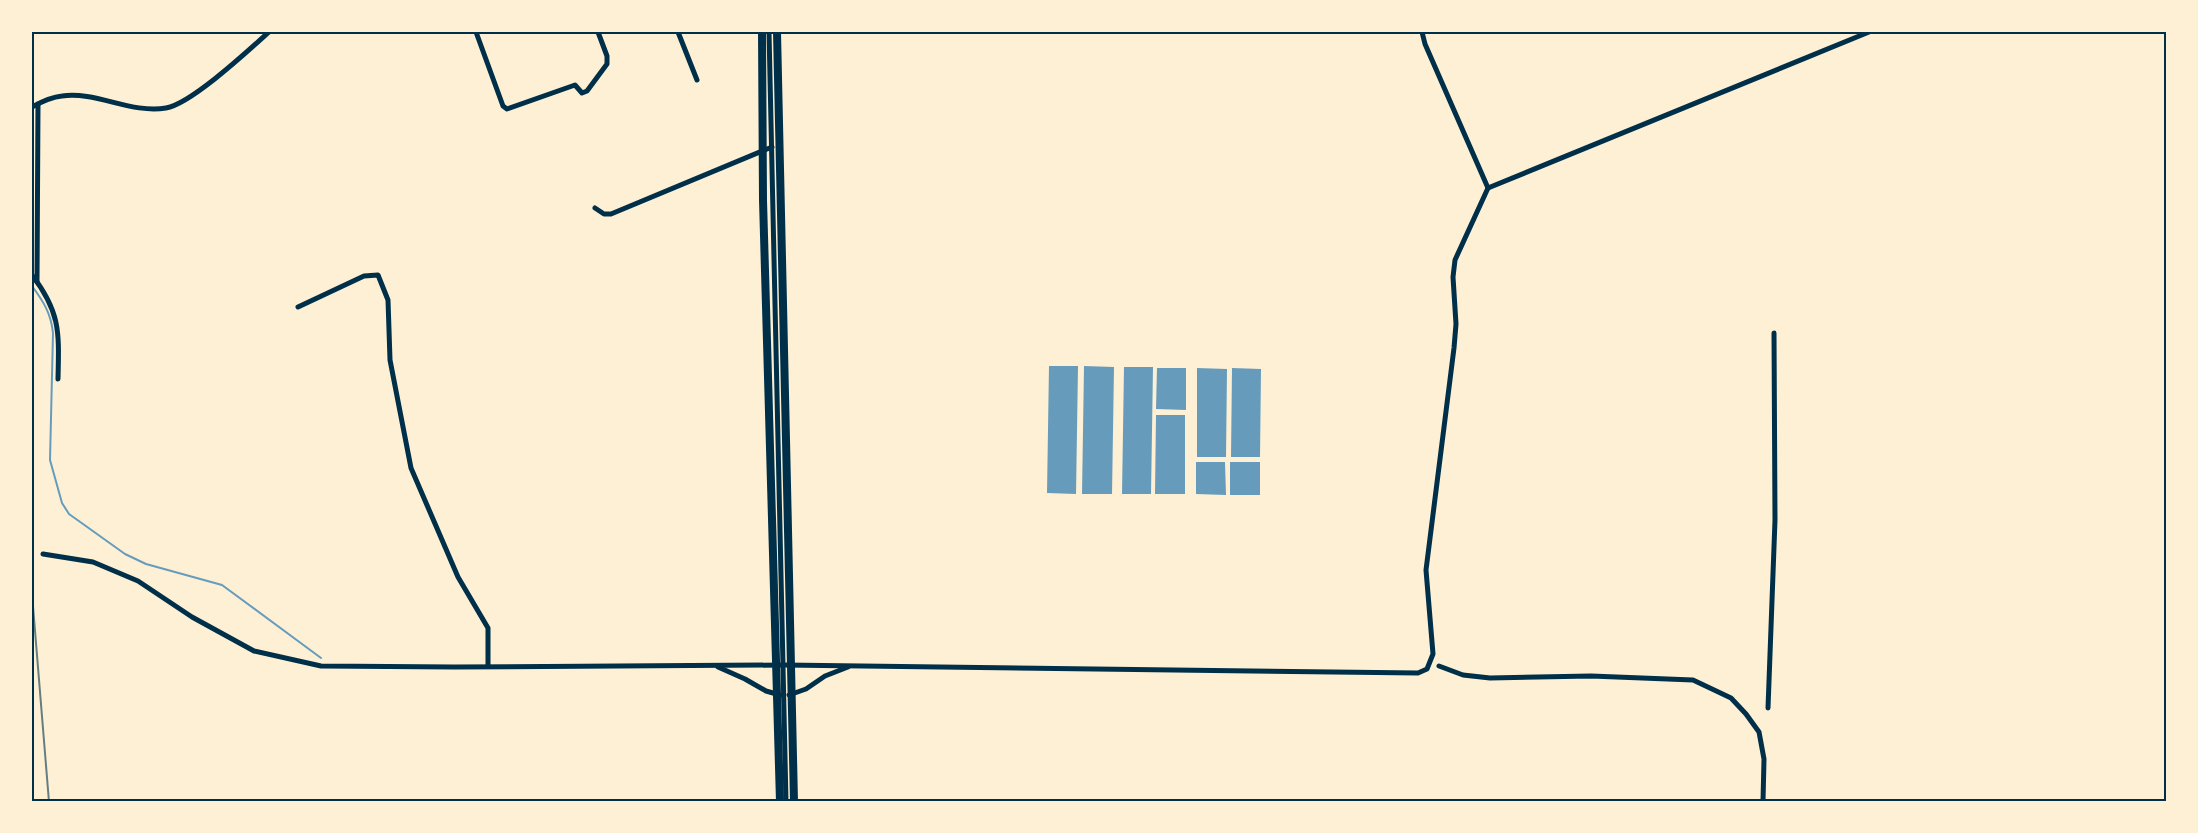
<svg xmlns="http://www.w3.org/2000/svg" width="2198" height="833" viewBox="0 0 2198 833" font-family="Overpass,sans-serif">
<rect width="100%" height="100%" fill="#fdf0d5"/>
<g fill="#669bbc">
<polygon points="1049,366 1078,366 1076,494 1047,493"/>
<polygon points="1084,366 1114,367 1112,494 1082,494"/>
<polygon points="1124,367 1153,367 1151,494 1122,494"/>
<polygon points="1157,368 1186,368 1186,410 1156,409"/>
<polygon points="1197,368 1227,369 1226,457 1197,457"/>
<polygon points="1232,368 1261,369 1260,457 1231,457"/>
<polygon points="1156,415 1185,415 1185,494 1155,494"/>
<polygon points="1196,462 1225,462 1226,495 1196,494"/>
<rect x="1230" y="462" width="30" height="33"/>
</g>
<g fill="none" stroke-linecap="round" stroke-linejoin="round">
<path stroke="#669bbc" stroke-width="2" d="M32,286C43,301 51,313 53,333L50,460L62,503L69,514L125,554L146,564L222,585L321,658"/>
<g stroke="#003049" stroke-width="5">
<polyline points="476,32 503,106 507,109 575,85 582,93 587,91 607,64 607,56 598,32"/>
<polyline points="678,32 697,80"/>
<polyline points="769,32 786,802"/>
<polyline points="1422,32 1425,44 1488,188"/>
<path d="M32,107C41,102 51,97 62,96C96,91 131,114 166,108C191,104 249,50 269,32"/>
<polyline points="1488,188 1869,32"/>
<polyline points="595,208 604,214 611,214 772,147"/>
<path d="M32,275C61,313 59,333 58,379"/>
<polyline points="37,282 38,104"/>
<polyline points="298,307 364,276 378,275 388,300 390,360 411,468 458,577 488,628 488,666"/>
<polyline points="43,554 93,562 138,581 192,617 254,651 321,666 454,667 784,665 1418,673 1427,669 1433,654 1426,570 1454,348 1456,324 1453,277 1455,260 1488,188"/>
<polyline points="1439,666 1463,675 1490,678 1591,676 1693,680 1731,698 1746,714 1759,732 1764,759 1763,802"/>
<polyline points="718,667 745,679 766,691 780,695"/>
<polyline points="789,695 806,689 825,676 848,667"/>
<polyline points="1768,708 1775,520 1774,333"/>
</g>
<g stroke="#003049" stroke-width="8">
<polyline points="762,32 763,200 780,802"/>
<polyline points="777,32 794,802"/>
</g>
<polyline stroke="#657d81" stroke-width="2" points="32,594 49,802"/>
</g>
<rect width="2198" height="833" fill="none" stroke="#fdf0d5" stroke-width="66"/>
<rect x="33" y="33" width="2132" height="767" fill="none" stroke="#003049" stroke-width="2"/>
</svg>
